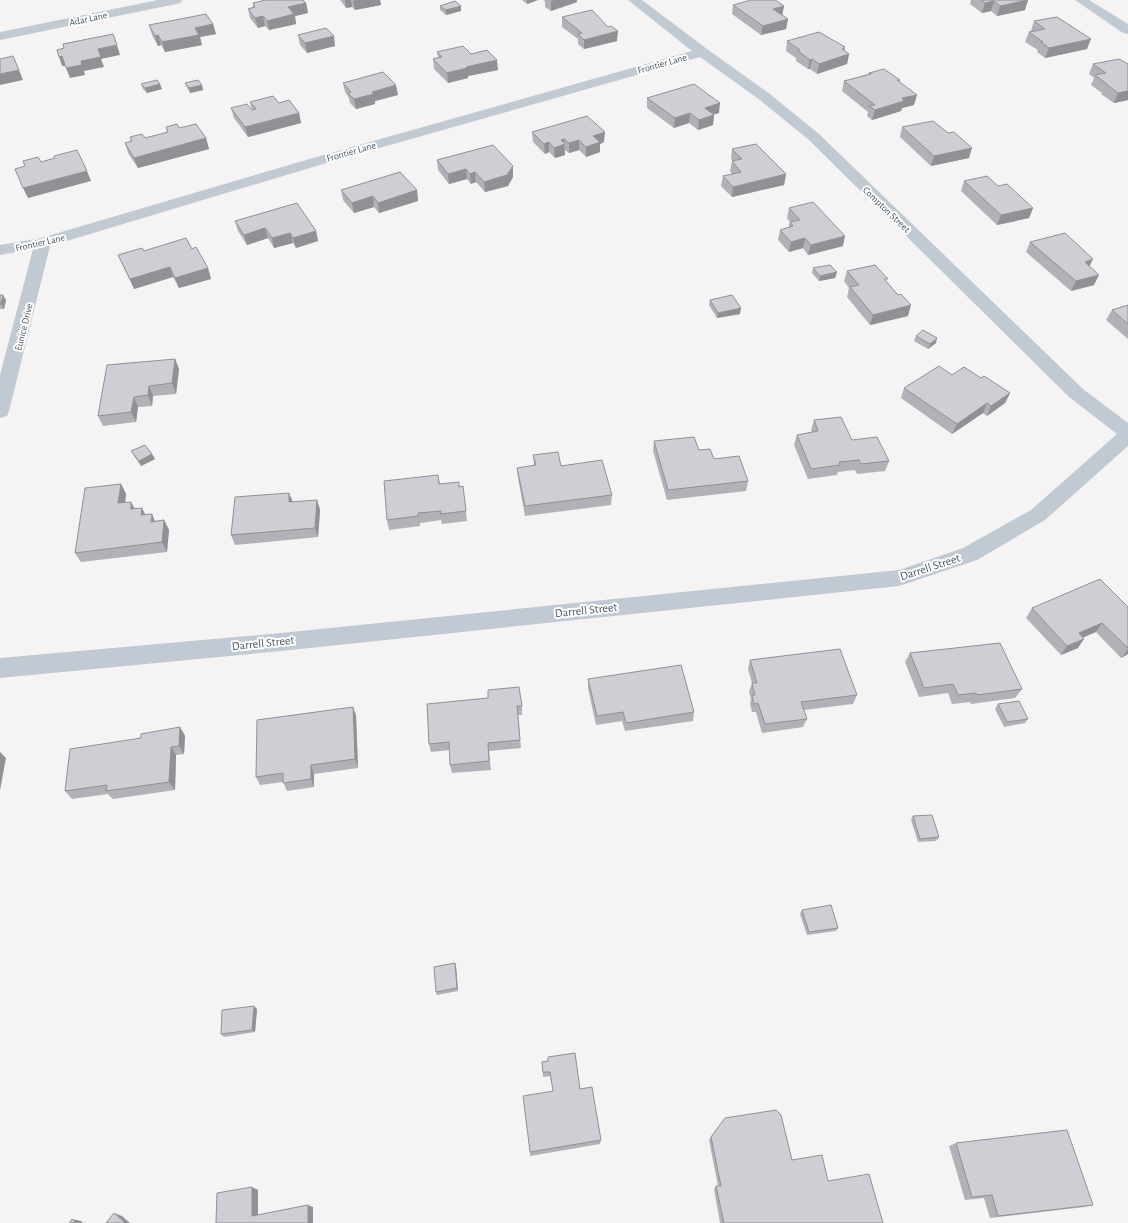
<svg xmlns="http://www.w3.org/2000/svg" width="1128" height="1223" viewBox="0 0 1128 1223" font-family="'Alegreya Sans',sans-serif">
<rect width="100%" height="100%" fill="#f5f3f3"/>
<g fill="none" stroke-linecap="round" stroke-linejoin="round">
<g fill="#c1cad2" fill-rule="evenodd">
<polygon points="158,0 182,0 180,3 176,4 0,40 0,32"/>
<polygon points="628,0 642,0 707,49 770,94 819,134 1083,389 1128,423 1128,446 1045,520 977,560 899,586 281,651 0,678 0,658 281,633 899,570 963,548 1031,510 1117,434 1069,397 809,140 760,100 700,57 323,164 50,246 9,411 7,416 0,418 0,375 33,249 0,255 0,245 41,238 313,158 692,51"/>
<polygon points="1075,0 1089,0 1128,24 1128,34 1123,33"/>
</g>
</g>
<g fill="#b0b2b7">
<polygon points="340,0 380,0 381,5 355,10 352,7 346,8"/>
<polygon points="522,0 538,0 527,4"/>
<polygon points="543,0 577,0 577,2 551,11 545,7 545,1"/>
<polygon points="971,0 1028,0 1025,10 997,16 991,11 982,13 970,4"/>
<polygon points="253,3 306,3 308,13 295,16 296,24 269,30 265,26 258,28 250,18 248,9 253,7"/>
<polygon points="733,5 784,6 782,15 788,19 786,29 761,35 732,14"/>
<polygon points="440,6 461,6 461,11 446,15 440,10"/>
<polygon points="562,17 617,41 584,49 578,44 578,39 562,27"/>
<polygon points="1034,21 1087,49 1045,58 1037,52 1038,50 1025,42 1029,32 1032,32 1031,31"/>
<polygon points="213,24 216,34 200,37 202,45 165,52 161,45 158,46 152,35 149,25"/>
<polygon points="298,35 335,46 307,53 300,45"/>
<polygon points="787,41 844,51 849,54 847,64 817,74 810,69 808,69 796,61 796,58 786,51"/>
<polygon points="437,52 471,54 498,70 468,76 468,78 448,83 434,69 433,59 438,58"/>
<polygon points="1093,64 1128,64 1128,100 1114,103 1101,94 1102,93 1091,85 1094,78 1089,74"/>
<polygon points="869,73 900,80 899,82 914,105 902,108 901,111 872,120 867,116 868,112 842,91 844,81 868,74"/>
<polygon points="185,83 202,85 203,90 190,93 187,88"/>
<polygon points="343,83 398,95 375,101 375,104 356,109 350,103 349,98 345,92"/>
<polygon points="141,84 162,89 147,93 143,89"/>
<polygon points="647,98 719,113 714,114 714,115 713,125 698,130 689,123 674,128 647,108"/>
<polygon points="250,102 279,103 299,113 301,123 248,137 234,118 231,108 252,110"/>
<polygon points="166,127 179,128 206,138 209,149 138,168 128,153 125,143 131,141 130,137 145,138 167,132"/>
<polygon points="902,127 969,158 931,166 900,137"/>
<polygon points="532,132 604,142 600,144 600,152 586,157 579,150 569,153 565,150 565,155 555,158 549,152 545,154 533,142"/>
<polygon points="732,149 786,174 784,185 732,197 721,186 723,176 732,174 730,171 732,161 733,161 731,159"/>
<polygon points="437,160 513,177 508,186 485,192 476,182 471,184 467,179 449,184 438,170"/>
<polygon points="964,181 1033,208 1029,218 997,225 961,191"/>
<polygon points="341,190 417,190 418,201 379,213 374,207 354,213 343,200"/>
<polygon points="789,208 843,246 808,255 803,248 789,252 778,240 780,230 788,228 790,222 787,218"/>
<polygon points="235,221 316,231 318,241 296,248 293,243 274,248 268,238 247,245 238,231"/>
<polygon points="1030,242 1090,266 1094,285 1071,291 1026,252"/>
<polygon points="192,249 208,268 211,279 179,288 173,277 134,289 123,266 118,255 144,251"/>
<polygon points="813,268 837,272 835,278 819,281 812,273"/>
<polygon points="847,271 887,282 898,295 908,316 870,325 847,297 849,288 844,281"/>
<polygon points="0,295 6,300 4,309 0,309"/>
<polygon points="710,300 740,314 717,318 709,305"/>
<polygon points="1128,305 1128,339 1106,320 1112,310"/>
<polygon points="916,336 936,343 928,349 914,341"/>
<polygon points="175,359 179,369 176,394 153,396 152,406 138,407 136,422 103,426 98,416"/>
<polygon points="952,375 981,378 1010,393 1005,403 987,416 983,413 952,434 901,398 904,388"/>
<polygon points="814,420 852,440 889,461 885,471 857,474 855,470 838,472 837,475 808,479 794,445 797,435 812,432 811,430"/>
<polygon points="654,441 714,459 748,481 746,491 667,500 653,451"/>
<polygon points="131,451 152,454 155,459 141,466 134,456"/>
<polygon points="533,455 561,466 612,495 611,505 525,516 518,478 517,468 534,466"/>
<polygon points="438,475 440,484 459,487 463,486 467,521 442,524 441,520 420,523 420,526 389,530 387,520"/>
<polygon points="121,484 126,494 125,502 155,521 164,520 169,530 167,552 81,562 75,553"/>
<polygon points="289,493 292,502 317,500 320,510 318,537 235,545 231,535"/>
<polygon points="1128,607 1128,654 1121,658 1096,632 1083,637 1078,648 1061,655 1026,618 1032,608"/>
<polygon points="910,653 1022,689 1015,698 971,704 970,702 952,704 948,693 919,697 905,662"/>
<polygon points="750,660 857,695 853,704 804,710 807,719 803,727 762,733 756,712 752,712 750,704 751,699 749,692 752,683 748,669"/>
<polygon points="588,679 694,712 693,721 625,731 622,721 596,725 588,688"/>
<polygon points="427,704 522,706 522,715 518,715 521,748 489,751 491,770 452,773 450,765 450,750 431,752 429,744"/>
<polygon points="998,704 1028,719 1025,723 1004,727 995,709"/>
<polygon points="356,715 358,768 314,774 314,787 287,791 283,782 260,785 256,777"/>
<polygon points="180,727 185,736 184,754 176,755 175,790 113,799 108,794 72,799 65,791 141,738"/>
<polygon points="913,816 939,837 936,841 918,842 911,820"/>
<polygon points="802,910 838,928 836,931 807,935 800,914"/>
<polygon points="455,963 456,966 458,991 437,995 436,992"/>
<polygon points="257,1009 255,1032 224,1037 221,1034"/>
<polygon points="548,1057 580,1089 601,1140 600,1144 530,1156 530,1152 553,1091 550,1076 543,1077 542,1062 548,1061"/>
<polygon points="725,1118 792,1160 828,1181 883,1223 720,1223 714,1189 716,1186 718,1186 709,1140"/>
<polygon points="956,1143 1093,1205 1084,1207 990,1218 984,1198 965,1200 949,1146"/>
</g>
<g fill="#909195">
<polygon points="345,0 351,0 352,7 346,8"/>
<polygon points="357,0 380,0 381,5 355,10 353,1"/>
<polygon points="527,0 538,0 527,4"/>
<polygon points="555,0 577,0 577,2 551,11 551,1"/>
<polygon points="1028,0 1025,10 997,16 1000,6"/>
<polygon points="994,1 991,11 982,13 985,3"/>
<polygon points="306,3 308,13 295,16 296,24 269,30 267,21 288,7"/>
<polygon points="461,6 461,11 446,15 446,10"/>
<polygon points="784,6 782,16 773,9"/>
<polygon points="263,16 265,26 258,28 255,18"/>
<polygon points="788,19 786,29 761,35 763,26"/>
<polygon points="213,24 216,34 200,37 202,45 165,52 162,42 195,28"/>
<polygon points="618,31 617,41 584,49 584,40"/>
<polygon points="158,35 161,45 158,46 155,36"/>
<polygon points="334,36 335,46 307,53 305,43"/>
<polygon points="1091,39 1087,49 1045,58 1049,48"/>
<polygon points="117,45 120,55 101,59 104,67 84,71 85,75 70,78 66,68 81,61 98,49"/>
<polygon points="845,47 843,56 849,54 847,64 817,74 819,64"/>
<polygon points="62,56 66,66 62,66 59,57"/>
<polygon points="812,59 810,69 808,69 810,60"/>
<polygon points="497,60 498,70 468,76 468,78 448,83 447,73 466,67"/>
<polygon points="19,70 23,80 0,85 0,74"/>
<polygon points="160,84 162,89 147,93 145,88"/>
<polygon points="202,85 203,90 190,93 189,88"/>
<polygon points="396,85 398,95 375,101 375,104 356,109 354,99 372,92"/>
<polygon points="1128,91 1128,100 1114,103 1118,93"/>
<polygon points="917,95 914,105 902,108 901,111 872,120 875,110 902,98"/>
<polygon points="720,103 719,113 704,118 705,108"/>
<polygon points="299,113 301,123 248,137 245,127"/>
<polygon points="690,113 689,123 674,128 675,118"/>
<polygon points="714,115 713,125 698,130 699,120"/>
<polygon points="605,132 604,142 600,144 600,152 586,157 586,147 593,136"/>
<polygon points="206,138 209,149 138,168 134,158"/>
<polygon points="564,139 565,155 555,158 554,148 561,140"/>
<polygon points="579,140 579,150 569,153 569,143"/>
<polygon points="549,142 549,152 545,154 544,144"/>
<polygon points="972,148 969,158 931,166 934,156"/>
<polygon points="513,166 513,177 508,186 485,192 484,182"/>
<polygon points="466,169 467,179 449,184 448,174"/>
<polygon points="87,171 91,181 28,198 23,188"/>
<polygon points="475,172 476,182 471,184 470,174"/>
<polygon points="786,174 784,185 732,197 733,187"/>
<polygon points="417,190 418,201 379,213 378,203"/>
<polygon points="373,196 374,207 354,213 352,203"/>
<polygon points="1033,208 1029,218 997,225 1001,215"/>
<polygon points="265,228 268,238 247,245 244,235"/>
<polygon points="316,231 318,241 296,248 293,238"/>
<polygon points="290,233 293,243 274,248 272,238"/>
<polygon points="845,236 843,246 808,255 811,245"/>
<polygon points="805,238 803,248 789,252 791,242"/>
<polygon points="1093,259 1088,269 1085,262"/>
<polygon points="170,267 173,277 134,289 130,279"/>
<polygon points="208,268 211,279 179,288 175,278"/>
<polygon points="837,272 835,278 819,281 820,276"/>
<polygon points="1099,275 1094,285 1071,291 1076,281"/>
<polygon points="3,295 6,300 4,309 1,304"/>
<polygon points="911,305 908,316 870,325 873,315"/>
<polygon points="741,308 740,314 717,318 718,313"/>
<polygon points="937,338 936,343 928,349 930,344"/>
<polygon points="175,359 179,369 176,394 172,383"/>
<polygon points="149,386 153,396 152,406 148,395"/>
<polygon points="1010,393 1005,403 987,416 991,406"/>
<polygon points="134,397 138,407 136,422 131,412"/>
<polygon points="987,403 983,413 952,434 957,424"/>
<polygon points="152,454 155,459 141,466 139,461"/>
<polygon points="121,484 126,494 124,513 118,503"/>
<polygon points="289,493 293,502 289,502"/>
<polygon points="317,500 320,510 318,537 315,528"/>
<polygon points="131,502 136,511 131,509"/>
<polygon points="142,508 147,518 141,515"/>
<polygon points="152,514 156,524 151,522"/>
<polygon points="164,520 169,530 167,552 162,542"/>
<polygon points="1102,623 1096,632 1073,642 1079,633"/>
<polygon points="1084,639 1078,648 1061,655 1067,646"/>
<polygon points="1128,649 1128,654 1121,658"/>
<polygon points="353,707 356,715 358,768 355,759"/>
<polygon points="180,727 185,736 184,754 179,746"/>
<polygon points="171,747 176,755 175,790 169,782"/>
<polygon points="0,752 6,758 0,790"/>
<polygon points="311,765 314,774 314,787 311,779"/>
<polygon points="455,963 456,966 458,991 457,988"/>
<polygon points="254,1006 257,1009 255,1032 252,1030"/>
<polygon points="252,1187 258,1190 258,1218 252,1216"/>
<polygon points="308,1205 313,1207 313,1223 308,1223"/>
<polygon points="114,1213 122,1216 130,1223 125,1223"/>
<polygon points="72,1219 81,1221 83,1223 76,1223"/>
</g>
<g fill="#cdcfd5" stroke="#909195">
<polygon points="266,0 303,0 306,3 288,7 294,14 267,21 263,16 255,18 248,9 255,7 253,3"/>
<polygon points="751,0 775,0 784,6 773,9 788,19 763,26 733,5"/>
<polygon points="981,0 1028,0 1000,6 994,1 985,3"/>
<polygon points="455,1 461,6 446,10 440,6"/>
<polygon points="592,10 608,27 611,26 618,31 584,40 578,34 582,33 562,17"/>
<polygon points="206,14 213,24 195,28 199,35 162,42 158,35 155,36 149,25"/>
<polygon points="1057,17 1091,39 1049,48 1041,42 1043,42 1029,32 1045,29 1034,21"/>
<polygon points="326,28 334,36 305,43 298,35"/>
<polygon points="819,32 845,47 842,49 849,54 819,64 812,59 810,60 798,51 800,50 787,41"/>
<polygon points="113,34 117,45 98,49 101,57 81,61 82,65 66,68 62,56 59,57 57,50 64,48 63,44"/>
<polygon points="463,46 471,54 487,50 497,60 466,67 467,68 447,73 433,59 442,57 437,52"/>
<polygon points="13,56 19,70 0,74 0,59"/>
<polygon points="1119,59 1128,64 1128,91 1118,93 1106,84 1107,84 1095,75 1106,73 1093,64"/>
<polygon points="884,69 900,80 897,80 917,95 902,98 904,101 875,110 869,106 875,105 844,81 871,74 869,73"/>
<polygon points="383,72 396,85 372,92 374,94 354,99 348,93 351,92 343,83"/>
<polygon points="157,80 160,84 145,88 141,84"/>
<polygon points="198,80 202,85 189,88 185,83"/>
<polygon points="694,84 720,103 705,108 714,115 699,120 690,113 675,118 647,98"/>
<polygon points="273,96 279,103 289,100 299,113 245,127 231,108 247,104 252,110 256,109 250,102"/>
<polygon points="587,116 605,132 593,136 600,142 586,147 579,140 569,143 564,139 561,140 565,144 554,148 549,142 544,144 532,132"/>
<polygon points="933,121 948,133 954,132 972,148 934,156 902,127"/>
<polygon points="177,124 179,128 196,124 206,138 134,158 125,143 132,141 130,137 142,134 145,138 168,132 166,127"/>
<polygon points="756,144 786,174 733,187 723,176 741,172 732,161 742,159 732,149"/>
<polygon points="493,145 513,166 507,175 484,182 475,172 470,174 466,169 448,174 437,160"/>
<polygon points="77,150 87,171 23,188 15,169 25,166 23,161 38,157 41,162 55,158 54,156"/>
<polygon points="400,172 417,190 378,203 373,196 352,203 341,190"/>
<polygon points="987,176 998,186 1007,184 1033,208 1001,215 964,181"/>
<polygon points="813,202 845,236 811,245 805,238 791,242 780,230 793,226 790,222 800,220 789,208"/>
<polygon points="297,203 316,231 293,238 290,233 272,238 265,228 244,235 235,221"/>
<polygon points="1065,233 1093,259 1085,262 1099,275 1076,281 1030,242"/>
<polygon points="186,238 192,249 196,247 208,268 175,278 170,267 130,279 118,255 142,248 144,251"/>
<polygon points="830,265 837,272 820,276 813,268"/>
<polygon points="875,265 888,279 884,279 898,295 901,294 911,305 873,315 850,287 859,285 847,271"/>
<polygon points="0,295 3,295 1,304 0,304"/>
<polygon points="732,295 741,308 718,313 710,300"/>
<polygon points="1128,305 1128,324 1112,310"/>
<polygon points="923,330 937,338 930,344 916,336"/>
<polygon points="175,359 172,383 149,386 148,395 134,397 131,412 98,416 107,365"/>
<polygon points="939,366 952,375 964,367 981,378 984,376 1010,393 991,406 987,403 957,424 904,388"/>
<polygon points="841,417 852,440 877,437 889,461 861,464 859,460 839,462 840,465 811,469 797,435 818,431 814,420"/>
<polygon points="694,437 699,450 710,449 714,459 739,456 748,481 668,490 654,441"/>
<polygon points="145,445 152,454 139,461 131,451"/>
<polygon points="558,452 561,466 602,460 612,495 525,506 517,468 536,465 533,455"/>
<polygon points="438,475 439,484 459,482 459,487 463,486 466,511 440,514 441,511 418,513 418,516 387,520 384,481"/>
<polygon points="121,484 118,503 131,502 131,509 142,508 141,515 152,514 151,522 164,520 162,542 75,553 85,488"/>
<polygon points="289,493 289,502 317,500 315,528 231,535 235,497"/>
<polygon points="1100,579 1128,607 1128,648 1102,623 1079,633 1084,639 1067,646 1032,608"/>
<polygon points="1000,643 1022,689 977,695 976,693 958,695 953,684 924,688 910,653"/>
<polygon points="840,649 857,695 801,702 807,719 765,724 758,703 754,704 752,695 755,695 752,683 757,683 750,660"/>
<polygon points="681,665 694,712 626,723 623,712 597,716 588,679"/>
<polygon points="519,687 522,706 517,706 520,740 488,743 489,761 450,765 449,742 429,744 427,704 488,698 488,690"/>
<polygon points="1019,701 1028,719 1007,722 998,704"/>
<polygon points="353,707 355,759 311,765 311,779 283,783 283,773 256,777 257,720"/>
<polygon points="180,727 179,746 171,747 169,782 106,791 107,785 65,791 70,749 141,738 141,734"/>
<polygon points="932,815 939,837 920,839 913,816"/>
<polygon points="831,905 838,928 809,932 802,910"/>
<polygon points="455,963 457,988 436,992 434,967"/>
<polygon points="254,1006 252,1030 221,1034 222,1010"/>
<polygon points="575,1053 580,1089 592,1087 601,1140 530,1152 523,1096 553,1091 550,1072 543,1072 542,1062 548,1061 548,1057"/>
<polygon points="776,1110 781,1115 792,1160 822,1155 828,1181 869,1174 883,1223 724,1223 716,1186 721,1186 711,1137 725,1118"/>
<polygon points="1067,1130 1093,1205 998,1216 992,1195 972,1197 956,1143"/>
<polygon points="252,1187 252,1216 308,1205 308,1223 216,1223 217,1193"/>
<polygon points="114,1213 125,1223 106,1223"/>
<polygon points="72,1219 76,1223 69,1223"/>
</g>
<g text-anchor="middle" stroke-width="4" stroke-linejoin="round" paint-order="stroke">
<g font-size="10" fill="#4a5661" stroke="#fff">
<text transform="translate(88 18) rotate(-12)" y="4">Adar Lane</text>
<text transform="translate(662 63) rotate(-16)" y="4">Frontier Lane</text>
<text transform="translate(351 151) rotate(-16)" y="4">Frontier Lane</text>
<text transform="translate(887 209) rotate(44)" y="4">Compton Street</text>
<text transform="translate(40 242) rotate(-13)" y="4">Frontier Lane</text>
<text transform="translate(23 327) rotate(-76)" y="4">Eunice Drive</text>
</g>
<g font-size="12" fill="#4a5661" stroke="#fff">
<text transform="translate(930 567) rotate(-18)" y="4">Darrell Street</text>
<text transform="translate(586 610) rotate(-6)" y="4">Darrell Street</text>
<text transform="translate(263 643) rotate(-6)" y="4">Darrell Street</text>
</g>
</g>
</svg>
